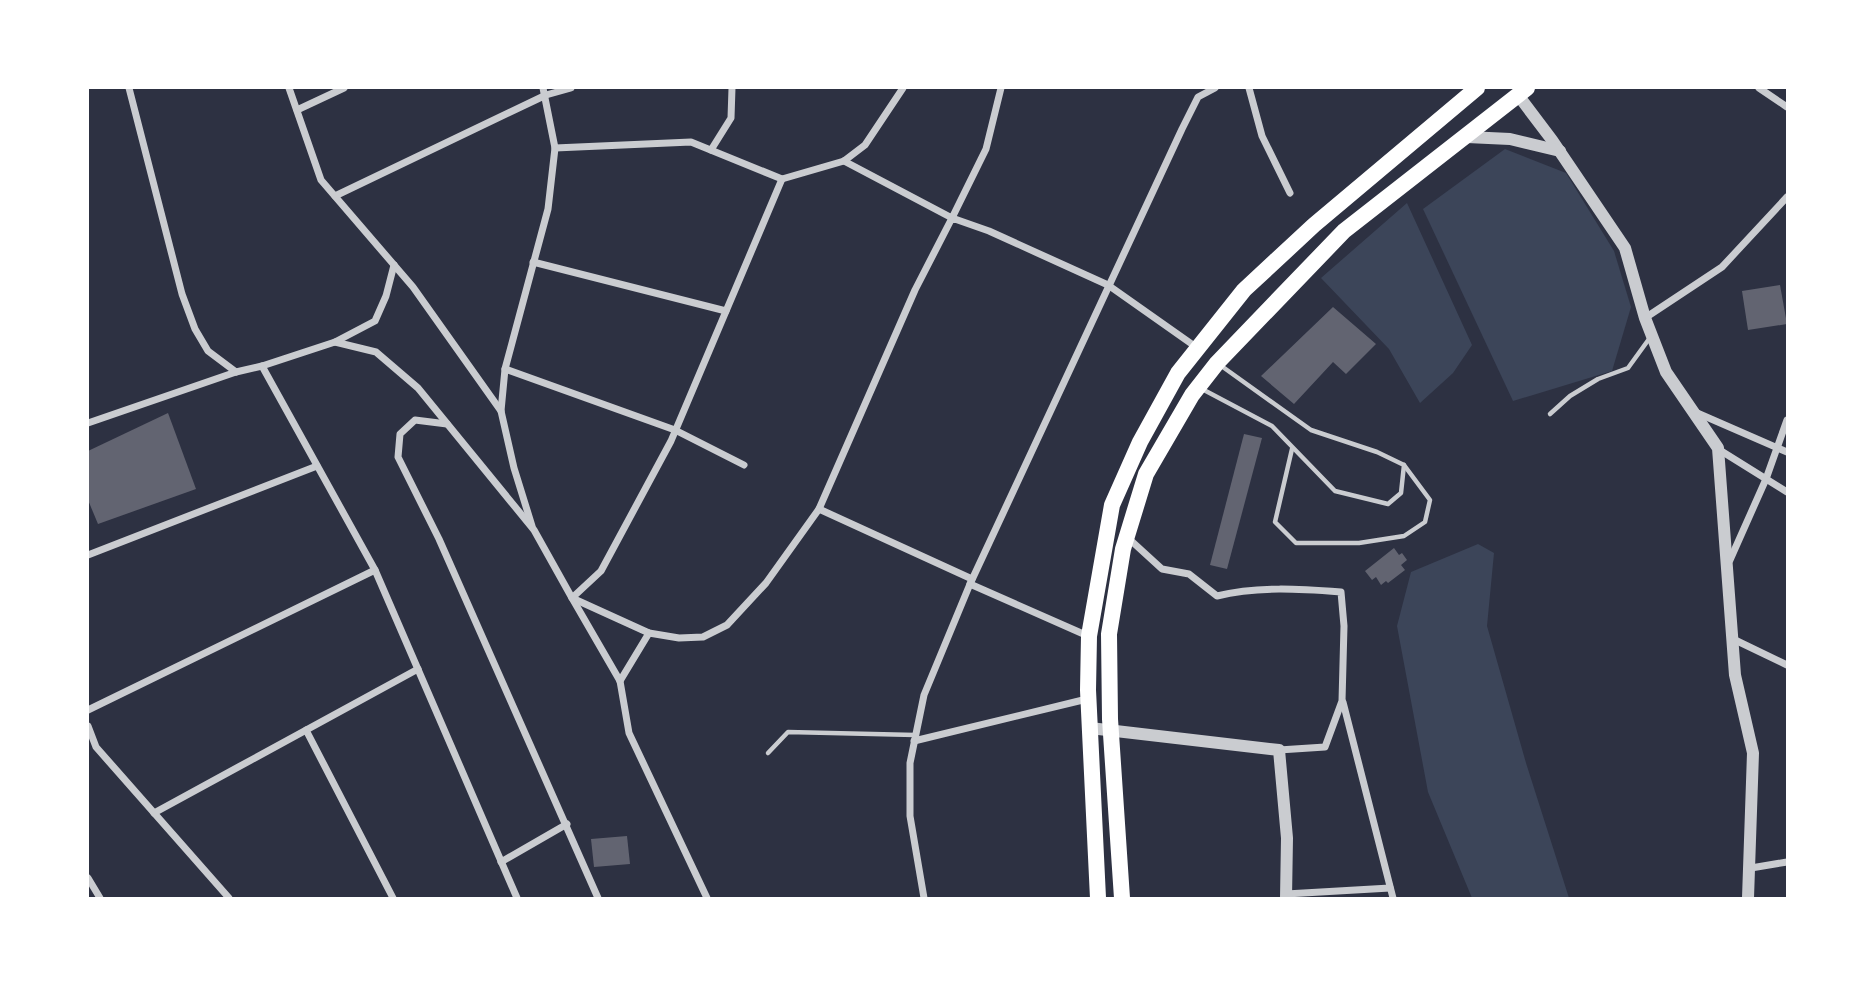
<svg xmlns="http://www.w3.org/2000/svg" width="1875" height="986" viewBox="0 0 1875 986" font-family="Overpass,sans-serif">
<rect width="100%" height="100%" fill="#2d3142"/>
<g fill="#3c4559">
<polygon points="1505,149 1566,173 1614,251 1631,307 1612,371 1513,401 1423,209"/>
<polygon points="1407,203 1472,345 1453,373 1420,403 1389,349 1321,278"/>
<polygon points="1478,544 1494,553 1487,626 1526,763 1569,898 1472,898 1428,792 1397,626 1411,572"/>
</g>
<g fill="#626471">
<polygon points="1780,285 1787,324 1748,330 1742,291"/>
<polygon points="1333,307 1376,344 1346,374 1333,362 1294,404 1261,376"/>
<polygon points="168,413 196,489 98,524 88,500 88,451"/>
<polygon points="1244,434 1262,438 1227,569 1210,565"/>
<polygon points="1394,548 1399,555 1402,553 1407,560 1401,565 1405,570 1388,583 1386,581 1381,585 1376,577 1372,580 1365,571"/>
<polygon points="627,836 630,864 594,867 591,839"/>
</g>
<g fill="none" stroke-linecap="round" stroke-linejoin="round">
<g stroke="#caccd0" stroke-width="4.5">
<polyline points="1202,389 1272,426 1335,491 1388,504 1401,493 1404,465 1377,452 1311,430 1220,365"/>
<polyline points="1550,414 1570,396 1598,379 1628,368 1649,339"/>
<polyline points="1292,449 1275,522 1296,543 1359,543 1404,536 1425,522 1430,500 1404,465"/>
<polyline points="768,753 788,732 915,735"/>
</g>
<g stroke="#caccd0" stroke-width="7">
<polyline points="129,88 182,294 195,329 208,351 236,372"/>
<polyline points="289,88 321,180 413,287 501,411"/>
<polyline points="1249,88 1262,136 1290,193"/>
<polyline points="1759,88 1787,107"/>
<polyline points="297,110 344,88"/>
<polyline points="555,148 691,142 782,179 671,441 601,571 572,598 620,681 629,733 707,898"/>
<polyline points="711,150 731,118 732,88"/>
<polyline points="844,161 952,218 986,149 1001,88"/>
<polyline points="782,179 844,161 865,145 903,88"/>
<polyline points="335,196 546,95 571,88"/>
<polyline points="533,262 726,311"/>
<polyline points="1645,318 1722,267 1787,197"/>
<polyline points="335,342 375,321 386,296 394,265"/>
<polyline points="262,366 375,570 517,898"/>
<polyline points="505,369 675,430 744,465"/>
<polyline points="1695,412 1787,452"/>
<polyline points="88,423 236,372 262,366 335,342 376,352 418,388 534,530 572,598 649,633 679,638 703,637 727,625 766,583 819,509 915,290 952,218 989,231 1108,285 1196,347"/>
<polyline points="447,424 415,420 400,434 398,457 439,539 598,898"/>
<polyline points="1718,449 1787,492"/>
<polyline points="819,509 972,579"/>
<polyline points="532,526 514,468 501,411 505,369 548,209 555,148 543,88"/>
<path d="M1127,537L1162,569L1189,574L1217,596C1258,586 1300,589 1341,592L1344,626L1342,701L1325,747L1279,750"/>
<polyline points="88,555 317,466"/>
<polyline points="1730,560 1766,479 1787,420"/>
<polyline points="970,584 1088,636"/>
<polyline points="1733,639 1787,665"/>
<polyline points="620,681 649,633"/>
<polyline points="1343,702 1393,898"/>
<polyline points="88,710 375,570"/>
<polyline points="88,726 96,747 229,898"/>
<polyline points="306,730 393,898"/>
<polyline points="914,741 1087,699"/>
<polyline points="154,813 418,669"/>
<polyline points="501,862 567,824"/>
<polyline points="1751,868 1787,862"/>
<polyline points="88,878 100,898"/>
<polyline points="1286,894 1390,888"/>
<polyline points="924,898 910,816 910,763 924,695 970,584 1182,129 1198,97 1215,88"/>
</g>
<g stroke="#caccd0" stroke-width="12">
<polyline points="1518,95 1552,140 1625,248 1645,318 1666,372 1718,448 1735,675 1753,753 1748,898"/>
<polyline points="1467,137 1510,139 1560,151"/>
<polyline points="1090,728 1279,750 1287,838 1286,898"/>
</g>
<g stroke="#fff" stroke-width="16">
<polyline points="1098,898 1088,690 1089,636 1112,505 1140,442 1178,373 1244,290 1314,225 1477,88"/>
<polyline points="1122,898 1110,719 1109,634 1123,549 1146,474 1192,395 1217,363 1344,231 1527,88"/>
</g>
</g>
<rect width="1875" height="986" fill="none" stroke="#ffffff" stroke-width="178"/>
</svg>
